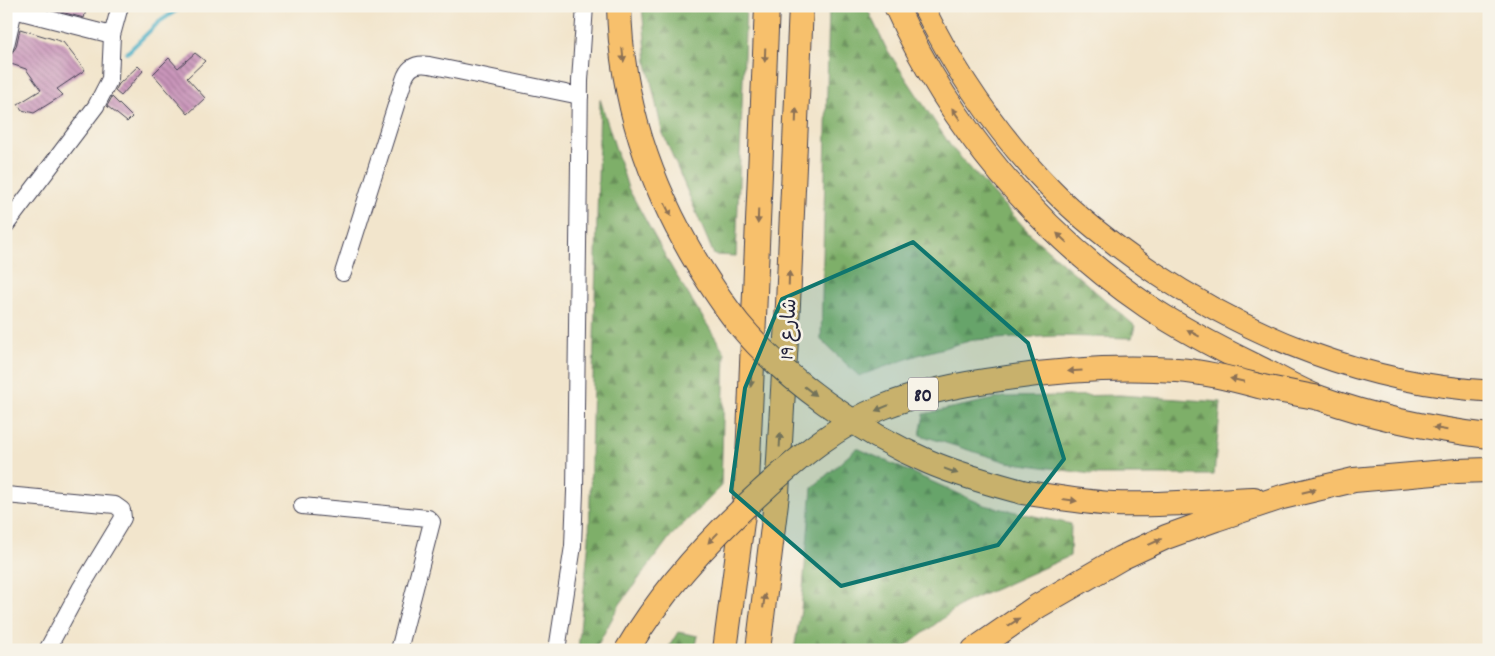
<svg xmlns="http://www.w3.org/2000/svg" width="1495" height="656" viewBox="0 0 1495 656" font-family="Dekko,'Playpen Sans Arabic',sans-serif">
<defs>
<pattern id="forest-firs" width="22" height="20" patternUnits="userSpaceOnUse" patternTransform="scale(1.25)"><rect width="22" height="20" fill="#7eaf69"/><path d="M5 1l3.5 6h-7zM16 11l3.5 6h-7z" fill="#678e58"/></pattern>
<pattern id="building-back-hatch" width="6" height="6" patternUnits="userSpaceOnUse" patternTransform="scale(1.25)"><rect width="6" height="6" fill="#c995ba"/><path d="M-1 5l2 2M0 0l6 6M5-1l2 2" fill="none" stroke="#a37998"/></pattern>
</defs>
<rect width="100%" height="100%" fill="#f7f3e8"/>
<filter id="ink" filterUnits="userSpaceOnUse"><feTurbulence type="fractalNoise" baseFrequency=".02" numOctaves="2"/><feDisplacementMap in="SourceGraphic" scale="10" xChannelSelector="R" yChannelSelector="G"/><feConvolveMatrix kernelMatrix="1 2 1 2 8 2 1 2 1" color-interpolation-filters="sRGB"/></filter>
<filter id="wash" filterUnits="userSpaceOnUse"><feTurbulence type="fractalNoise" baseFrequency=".0096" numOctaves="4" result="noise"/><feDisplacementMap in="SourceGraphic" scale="20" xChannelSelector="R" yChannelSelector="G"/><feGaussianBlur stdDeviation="1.12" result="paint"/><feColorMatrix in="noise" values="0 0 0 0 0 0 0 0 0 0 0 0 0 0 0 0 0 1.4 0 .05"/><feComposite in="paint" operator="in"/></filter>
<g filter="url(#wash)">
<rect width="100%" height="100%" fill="#f2e5cc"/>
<g fill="url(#forest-firs)" stroke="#506852">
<polygon points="642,6 746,6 736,256 714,255 662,131 647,63"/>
<polygon points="829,6 866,6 886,48 952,148 1033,237 1135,326 1132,338 1058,336 973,340 918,355 859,376 821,340"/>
<polygon points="600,99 628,188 673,270 725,353 721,487 670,537 620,604 595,650 578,650 589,539"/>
<polygon points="1120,395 1221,402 1214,475 1098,475 1007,462 920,435 924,414 1004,397"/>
<polygon points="857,448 984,505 1071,524 1070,556 962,604 901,650 794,650 801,610 812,488"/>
<polygon points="678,632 698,636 695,650 667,650"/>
</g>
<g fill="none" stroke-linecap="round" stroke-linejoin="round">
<polyline stroke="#45adc5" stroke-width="4" points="127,53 159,22 183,6"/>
</g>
<g id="blocks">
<g fill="url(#building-back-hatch)">
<polygon points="46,6 87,6 84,18 46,8"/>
<polygon points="20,29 63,42 85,70 57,89 63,95 34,113 22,110 18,104 41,90 26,69 8,63 11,54 16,47"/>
<polygon points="195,53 205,61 187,78 205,98 188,114 153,74 169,58 178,68"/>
<polygon points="138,66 143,71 121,96 115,91 119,84"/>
<polygon points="112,97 132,117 127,122 107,106"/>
</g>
</g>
</g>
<g filter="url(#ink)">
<use href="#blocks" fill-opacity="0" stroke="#413f51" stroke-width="1"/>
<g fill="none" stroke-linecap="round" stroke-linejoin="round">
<defs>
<g id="minor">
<polyline points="6,8 112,35 120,6"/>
<polyline points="6,45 14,10"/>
<polyline points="6,225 96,106 110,79 112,35"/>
<path d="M343,273L404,80C408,67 416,63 429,65L580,96"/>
<polyline points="6,495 115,505 122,510 123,518 80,589 47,650"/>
<polyline points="302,506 428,518 432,522 399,650"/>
<polyline points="557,650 573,546 575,491 580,81 585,6"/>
</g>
<path id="major" d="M923,6C956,73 1000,137 1052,190C1082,221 1117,247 1152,271C1252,338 1368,384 1489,391"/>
<g id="highway">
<path d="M896,6C950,126 1038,232 1147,306C1181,329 1218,348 1255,366C1276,376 1298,390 1320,398C1375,418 1431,429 1489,436"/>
<path d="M1022,492C1052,497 1082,502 1113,504C1160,506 1208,501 1254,499"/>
<polyline points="725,650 747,484 767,6"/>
<polyline points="758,650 777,494 788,304 801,6"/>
<polyline points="974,650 1038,606 1121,558 1166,537 1216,519 1282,497 1354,480 1457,471 1489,470"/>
</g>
</defs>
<use href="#minor" stroke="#413f51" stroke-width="18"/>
<use href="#major" stroke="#413f51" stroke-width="23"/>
<use href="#highway" stroke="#413f51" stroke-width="26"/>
<use href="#minor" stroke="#fff" stroke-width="16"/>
<use href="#major" stroke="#f7c06c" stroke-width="21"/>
<use href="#highway" stroke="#f7c06c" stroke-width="24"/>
<defs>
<g id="highway-bridge">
<path d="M619,6C621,100 649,183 697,263C710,284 723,304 738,323C785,380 861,433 929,462C959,475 990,483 1022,492"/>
<path d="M627,650C663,589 710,538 762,491C798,458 837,425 883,407C921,392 961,384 1000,379C1059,370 1118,366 1177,370C1206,372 1235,380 1263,387C1282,391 1300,394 1319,398"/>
</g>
</defs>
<use href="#highway-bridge" stroke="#413f51" stroke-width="26" stroke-linecap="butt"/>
<use href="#highway-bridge" stroke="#f7c06c" stroke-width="24"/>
</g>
<defs><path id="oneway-solid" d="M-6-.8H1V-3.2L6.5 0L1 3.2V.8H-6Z" transform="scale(1.25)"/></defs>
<g fill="#8c7154">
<use href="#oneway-solid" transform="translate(623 55) rotate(84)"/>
<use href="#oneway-solid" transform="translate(765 55) rotate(92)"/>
<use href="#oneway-solid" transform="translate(956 114) rotate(-125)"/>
<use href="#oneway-solid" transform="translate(796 115) rotate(-88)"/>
<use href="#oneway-solid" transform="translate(668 210) rotate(64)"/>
<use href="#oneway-solid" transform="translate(758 217) rotate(92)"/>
<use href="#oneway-solid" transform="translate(1062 238) rotate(-137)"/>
<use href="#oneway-solid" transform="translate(789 278) rotate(-88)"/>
<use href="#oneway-solid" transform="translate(1193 333) rotate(-152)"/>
<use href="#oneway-solid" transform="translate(1075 371) rotate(176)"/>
<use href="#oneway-solid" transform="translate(751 380) rotate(92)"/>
<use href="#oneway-solid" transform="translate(1237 380) rotate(-167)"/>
<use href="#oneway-solid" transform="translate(810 391) rotate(38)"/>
<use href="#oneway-solid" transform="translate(882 408) rotate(157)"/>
<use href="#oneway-solid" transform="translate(1440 429) rotate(-170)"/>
<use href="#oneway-solid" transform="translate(780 440) rotate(-87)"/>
<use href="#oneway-solid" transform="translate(951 471) rotate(21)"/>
<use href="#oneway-solid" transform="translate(1309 491) rotate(-14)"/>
<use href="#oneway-solid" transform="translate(1070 500) rotate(8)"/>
<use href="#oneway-solid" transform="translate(713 538) rotate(134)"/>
<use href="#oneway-solid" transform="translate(1155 542) rotate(-25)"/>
<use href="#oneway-solid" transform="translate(764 601) rotate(-83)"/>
<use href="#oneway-solid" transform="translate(1014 622) rotate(-33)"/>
</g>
</g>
<path fill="#0f766e" fill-opacity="0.2" stroke="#0f766e" stroke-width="4" stroke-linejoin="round" d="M913,242L1028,343L1064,459L998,545L841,586L731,491L745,388L782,299Z"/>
<g text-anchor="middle" stroke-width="5" stroke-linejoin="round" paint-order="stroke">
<rect fill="#f7f3e8" stroke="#62616f" stroke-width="1" x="908" y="377.5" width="30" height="33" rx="4"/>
<g font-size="19" font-weight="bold" fill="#22223b">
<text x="923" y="401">80</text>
</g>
<g font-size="20" fill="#22223b" stroke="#f7f3e8">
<text transform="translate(787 329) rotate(-87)" y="7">شارع 19</text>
</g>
</g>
<rect width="1495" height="656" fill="none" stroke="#f7f3e8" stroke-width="25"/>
</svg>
